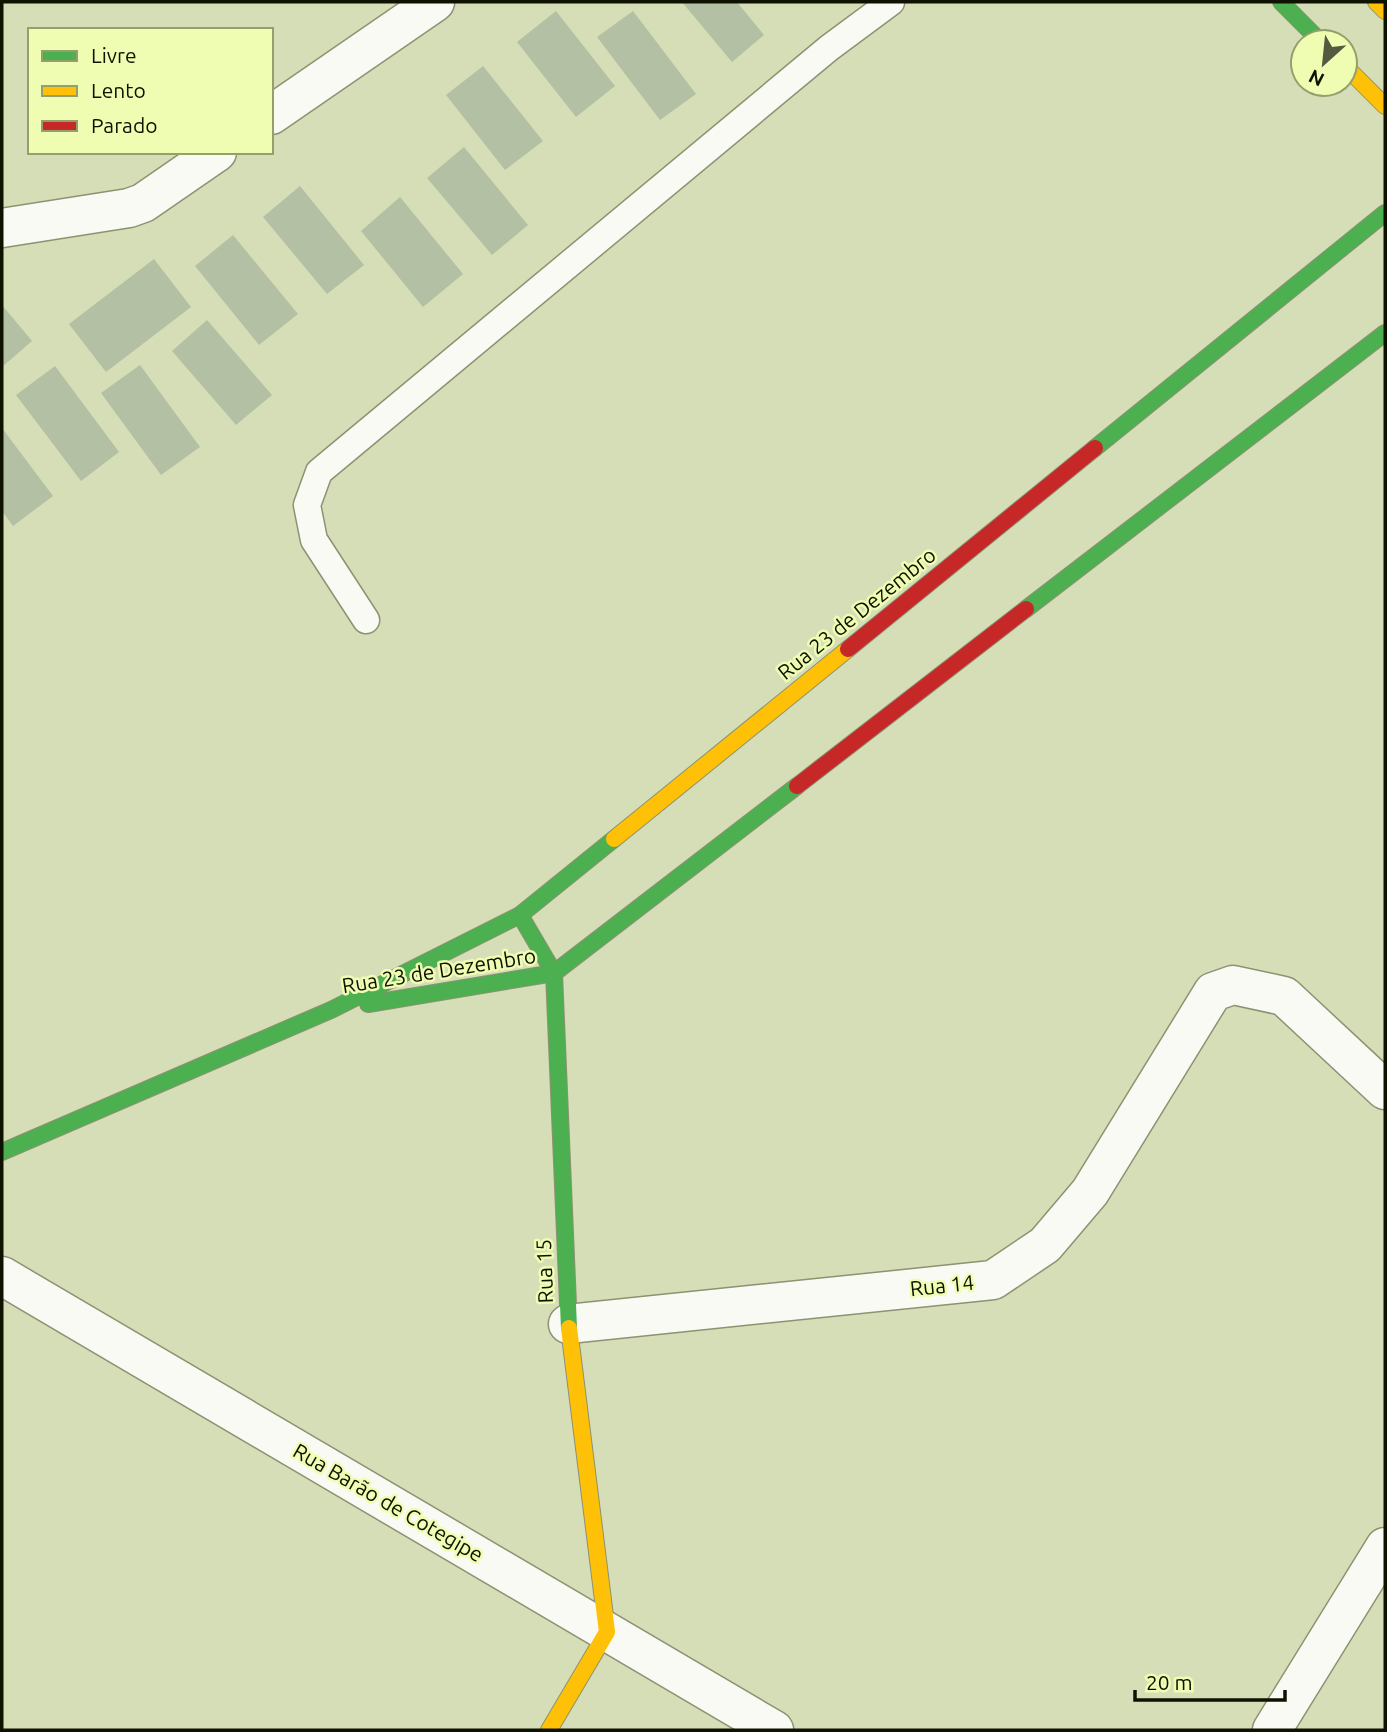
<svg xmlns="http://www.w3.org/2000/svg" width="1387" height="1732" viewBox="0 0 1387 1732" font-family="Ubuntu,sans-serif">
<rect width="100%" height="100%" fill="#d6deb7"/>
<g fill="#b4c0a3">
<polygon points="682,2 737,2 764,35 732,62"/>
<polygon points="556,11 615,86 576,117 517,42"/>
<polygon points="633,11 696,94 660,120 597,37"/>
<polygon points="483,66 543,141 505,170 446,95"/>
<polygon points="464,147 528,225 492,255 427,178"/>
<polygon points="300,186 364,265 327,294 263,217"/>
<polygon points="400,197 463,274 423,307 361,231"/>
<polygon points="233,235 298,314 259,345 195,266"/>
<polygon points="154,259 191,307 106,372 69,324"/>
<polygon points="2,305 32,341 2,367"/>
<polygon points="207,320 272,395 236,425 172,351"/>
<polygon points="140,365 200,447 161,475 101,393"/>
<polygon points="55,366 119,452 81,481 16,395"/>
<polygon points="2,428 53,496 13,526 2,511"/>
</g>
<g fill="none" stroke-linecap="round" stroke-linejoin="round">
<defs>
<polyline id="lane" points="366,620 314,540 307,505 319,472 829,48 891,2"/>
<g id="street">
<polyline points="271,115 435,2"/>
<polyline points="2,228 129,208 143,203 217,152"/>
<polyline points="2,1276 774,1730"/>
<polyline points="568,1324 993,1280 1045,1245 1090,1192 1213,992 1233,985 1284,996 1385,1090"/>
<polyline points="1272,1730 1385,1547"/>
</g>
<g id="fast">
<polyline points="1281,2 1321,42"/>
<polyline points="1095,448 1385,213"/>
<polyline points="1026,609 1385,333"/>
<polyline points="520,915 554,973 569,1328"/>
<polyline points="368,1004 554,973 797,786"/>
<polyline points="2,1152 331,1010 520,915 614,839"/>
</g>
<g id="slow">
<polyline points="1376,2 1385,11"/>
<polyline points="1345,66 1385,106"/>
<polyline points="614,839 848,649"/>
<polyline points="549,1730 607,1632 569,1328"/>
</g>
<g id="jam">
<polyline points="848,649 1095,448"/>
<polyline points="797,786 1026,609"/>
</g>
</defs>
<use href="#lane" stroke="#8c9272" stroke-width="29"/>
<use href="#street" stroke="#8c9272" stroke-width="41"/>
<use href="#fast" stroke="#8c9272" stroke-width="18"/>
<use href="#slow" stroke="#8c9272" stroke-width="18"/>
<use href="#jam" stroke="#8c9272" stroke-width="18"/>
<use href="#lane" stroke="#f9faf4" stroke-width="26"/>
<use href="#street" stroke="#f9faf4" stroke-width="38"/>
<use href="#fast" stroke="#4caf50" stroke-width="16"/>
<use href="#slow" stroke="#ffc107" stroke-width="16"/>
<use href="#jam" stroke="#c62828" stroke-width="16"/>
</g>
<g text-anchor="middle" stroke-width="5" stroke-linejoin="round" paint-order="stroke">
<g font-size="21" fill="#0f1200" stroke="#effdb3">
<text transform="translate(857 614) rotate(-39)" y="7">Rua 23 de Dezembro</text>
<text transform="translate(439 971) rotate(-9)" y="7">Rua 23 de Dezembro</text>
<text transform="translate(545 1271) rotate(-92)" y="7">Rua 15</text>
<text transform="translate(942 1286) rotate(-6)" y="7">Rua 14</text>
<text transform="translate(388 1503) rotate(30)" y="7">Rua Barão de Cotegipe</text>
</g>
</g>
<rect width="1387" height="1732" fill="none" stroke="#0f1200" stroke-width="7"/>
<rect x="28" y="28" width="245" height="126" fill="#effdb3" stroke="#959f6b" stroke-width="2"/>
<rect x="42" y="51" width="35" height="10" fill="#4caf50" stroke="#959f6b" stroke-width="2"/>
<text x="91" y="63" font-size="21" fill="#0f1200">Livre</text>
<rect x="42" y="86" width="35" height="10" fill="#ffc107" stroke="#959f6b" stroke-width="2"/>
<text x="91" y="98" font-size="21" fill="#0f1200">Lento</text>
<rect x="42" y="121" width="35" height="10" fill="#c62828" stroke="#959f6b" stroke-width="2"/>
<text x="91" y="133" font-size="21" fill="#0f1200">Parado</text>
<g transform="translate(1324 63) rotate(207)"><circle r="33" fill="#effdb3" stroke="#959f6b" stroke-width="2"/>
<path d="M0-5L12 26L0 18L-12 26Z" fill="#555940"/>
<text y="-10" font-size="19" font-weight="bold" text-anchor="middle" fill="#0f1200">N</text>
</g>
<path d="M1135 1690v10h150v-10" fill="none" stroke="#0f1200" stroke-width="3.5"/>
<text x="1146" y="1690" font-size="21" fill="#0f1200" stroke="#effdb3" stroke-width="5" paint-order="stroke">20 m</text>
</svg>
